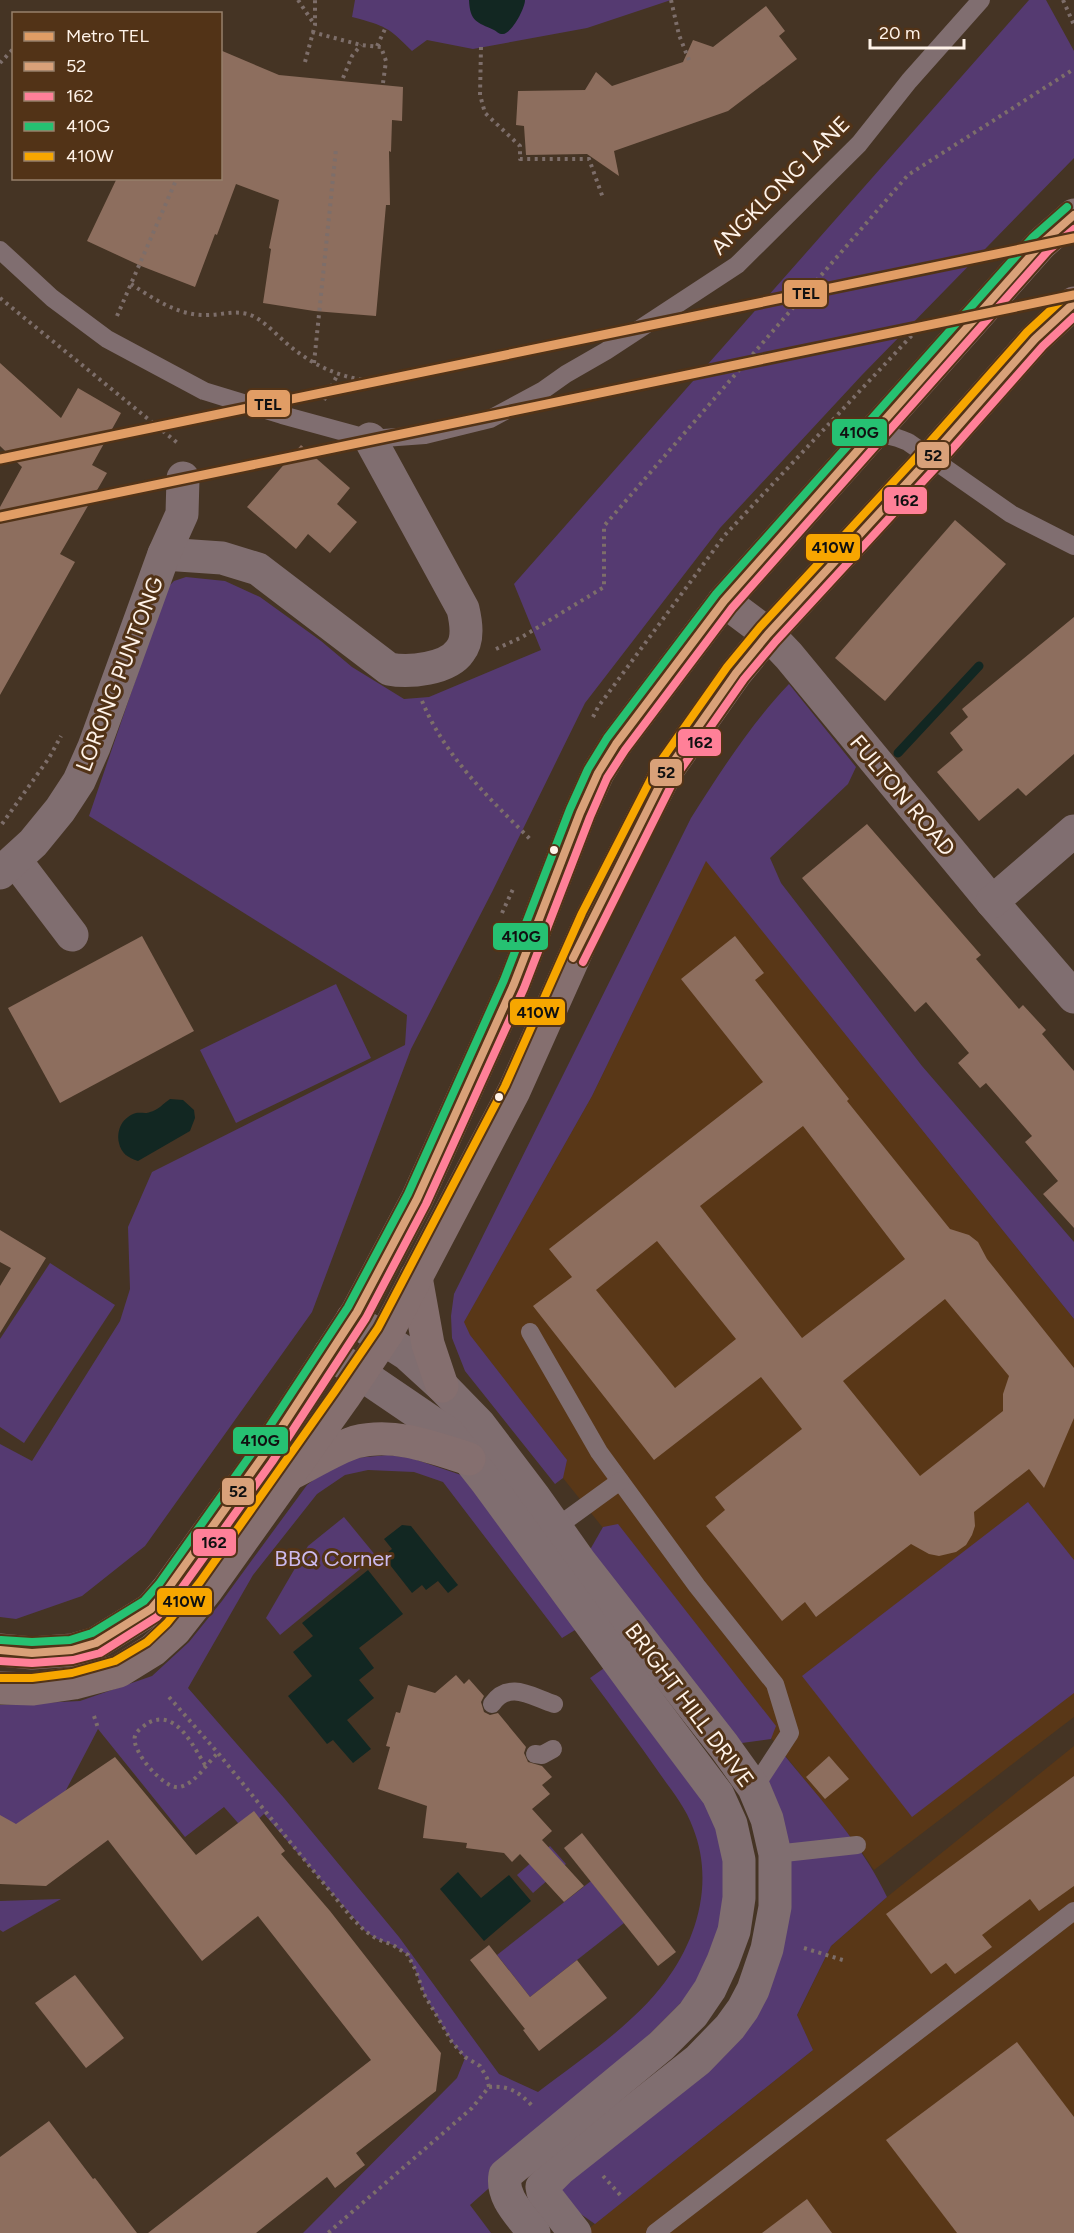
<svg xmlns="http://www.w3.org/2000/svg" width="1074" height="2233" viewBox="0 0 1074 2233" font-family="Figtree,sans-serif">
<rect width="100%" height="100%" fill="#453424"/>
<g fill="#593717">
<polygon points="706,860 1074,1319 1074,1717 874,1870 857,1845 563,1478 457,1334 592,1096"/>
<polygon points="1074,1746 1074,2233 583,2233 813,2050 797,2016 831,1946 887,1897"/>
</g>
<g fill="#553a71">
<path d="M355,0H671L587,28L473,49L427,40L412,51C388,27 386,26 352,17Z"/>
<polygon points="1029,0 1046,0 1074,51 1074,158 862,375 720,528 585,703 492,892 411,1049 312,1312 145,1546 82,1596 16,1619 0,1617 0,1444 32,1461 120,1321 130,1289 128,1227 152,1172 405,1045 407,1015 89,816 167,588 174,581 186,577 225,581 260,597 321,641 352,667 404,699 429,697 541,650 514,584"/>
<path d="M789,684L856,767L848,784L770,858L781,883L922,1066L1074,1242V1319L706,861L592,1096L464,1322L470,1335L567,1460L563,1478L555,1484L465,1371L452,1338L451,1316L454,1294L691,818C721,771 750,725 789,684Z"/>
<polygon points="336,984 371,1058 236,1123 200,1050"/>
<polygon points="50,1263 115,1305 24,1443 0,1427 0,1339"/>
<path d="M388,1455L411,1458L467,1477L580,1627L562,1638L443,1482L414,1472L368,1470L345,1475L317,1494L253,1575L188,1688L284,1798L399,1937L499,2074L538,2092C581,2059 632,2026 665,1982C698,1938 714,1881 693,1828C686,1808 672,1791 660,1774C637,1741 614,1710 590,1678L617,1659L730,1824L722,1961L561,2124L470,2205L491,2233H303L457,2078L465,2058L452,2042L424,1994L416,1971L408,1955L393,1945L377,1939L365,1931L264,1814L245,1831L224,1807L185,1837L98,1729L32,1855L0,1837V1705L80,1701L152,1676L189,1642L222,1601L307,1485L324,1472L345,1459Z"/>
<polygon points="1028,1502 1074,1560 1074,1693 912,1817 802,1676"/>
<polygon points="344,1517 376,1556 280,1635 266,1618 308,1546"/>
<polygon points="618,1524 776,1726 771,1739 727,1745 583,1562 603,1527"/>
<path d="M780,1750C818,1797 861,1842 887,1897L831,1946L797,2015L813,2050L595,2224L542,2187L698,2060L767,1949L754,1788Z"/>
<polygon points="550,1846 566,1864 533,1893 517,1875"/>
<polygon points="591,1881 624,1923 530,1997 497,1955"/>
<polygon points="61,1899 3,1932 0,1930 0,1901"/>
</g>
<g fill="#122722">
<path d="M469,0H525C525,9 511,34 503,34C498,34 498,32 494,30C477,22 470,22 469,0Z"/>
<path d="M170,1099L183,1100L194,1110L195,1118L190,1131L138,1161C128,1158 121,1153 119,1143C116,1129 123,1117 136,1113C141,1112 146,1114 150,1112C157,1111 164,1103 170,1099Z"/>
<polygon points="402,1525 411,1526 458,1585 448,1593 438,1581 426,1590 422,1585 412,1593 383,1556 392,1549 384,1539"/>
<polygon points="368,1570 403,1614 359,1648 374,1668 359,1680 374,1698 347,1720 371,1749 353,1763 333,1740 327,1744 288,1696 312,1676 293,1652 313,1636 302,1623"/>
<polygon points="458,1872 481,1898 509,1875 531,1901 484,1941 440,1889"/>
</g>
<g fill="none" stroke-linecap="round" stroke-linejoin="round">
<polyline stroke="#122722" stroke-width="9" points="898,753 979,666"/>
</g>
<g fill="#8d6e5e" fill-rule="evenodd">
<polygon points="766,6 785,31 779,36 797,59 728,111 614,151 619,176 587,154 526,155 524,126 516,125 518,91 585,90 596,72 612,86 683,62 693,40 713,47"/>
<polygon points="220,50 279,75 403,87 402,121 392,120 391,152 389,151 390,205 386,205 376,316 314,311 263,303 271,249 269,248 279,200 236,184 217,235 215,234 195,287 141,266 87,241 117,178 221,178"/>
<polygon points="0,363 61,418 78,388 121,413 92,465 107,473 60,554 75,562 0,695 0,507 22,467 0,446"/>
<polygon points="301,445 350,488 337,504 357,522 330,553 308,534 296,549 247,507"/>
<polygon points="955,520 1006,564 885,701 835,658"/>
<polygon points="1074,617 1074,754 1026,796 1018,788 979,821 937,772 963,750 950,733 968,717 962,709"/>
<polygon points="867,824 981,955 976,959 1019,1009 1023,1005 1046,1030 1042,1034 1074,1071 1074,1228 1043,1194 1058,1181 1025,1142 1032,1136 986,1083 980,1088 958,1063 969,1053 926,1002 915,1012 802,878"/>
<polygon points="142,936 194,1031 60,1103 8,1008"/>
<path d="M735,936L764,973L755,980L849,1099L847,1101L950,1229L969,1235L978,1242L987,1259L1074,1368V1418L1044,1488L1029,1469L974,1512L975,1526L972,1535L966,1545L956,1552L939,1556L929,1554L911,1544L816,1617L805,1602L782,1621L706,1526L725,1510L715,1497L802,1429L761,1377L654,1460L533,1306L572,1277L549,1249L763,1082L681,979ZM803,1126L905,1259L802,1338L700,1206ZM657,1241L736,1339L675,1388L596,1290ZM945,1299L1009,1376L1003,1394V1411L920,1476L843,1381Z"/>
<polygon points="0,1230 46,1258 0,1333 0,1286 11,1268 0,1262"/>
<polygon points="456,1675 464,1684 469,1679 484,1696 481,1702 484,1712 490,1715 498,1713 526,1747 524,1753 528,1762 542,1766 552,1777 542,1785 550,1794 532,1809 552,1831 542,1840 584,1886 564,1902 520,1854 512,1862 504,1853 466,1848 467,1843 423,1838 427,1806 378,1789 390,1747 386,1746 396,1712 400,1713 408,1685 435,1693"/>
<polygon points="829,1756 849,1779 825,1799 806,1777"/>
<polygon points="115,1757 196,1855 254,1811 285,1851 281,1854 330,1911 441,2053 436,2091 356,2153 365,2165 335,2188 327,2177 256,2233 148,2233 371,2060 258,1916 202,1961 108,1840 46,1886 0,1884 0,1815 16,1824"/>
<polygon points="1074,1776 1074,1886 1039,1911 1030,1899 982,1935 992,1947 955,1974 946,1963 931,1974 886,1914"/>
<polygon points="582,1833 676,1952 658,1966 564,1848"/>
<polygon points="489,1945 530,1997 577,1960 607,1998 539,2051 523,2030 525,2029 470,1960"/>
<polygon points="75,1975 124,2038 86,2068 35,2003"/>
<polygon points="1017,2042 1074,2117 1074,2233 957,2233 886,2140"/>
<polygon points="49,2121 93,2179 95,2178 137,2233 0,2233 0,2157"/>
<polygon points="807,2199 832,2233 762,2233"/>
</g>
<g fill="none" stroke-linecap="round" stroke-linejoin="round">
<g stroke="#7d6e6a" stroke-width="4" stroke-dasharray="3 4.5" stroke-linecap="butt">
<polyline points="298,0 314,24"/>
<polyline points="671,0 679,35 689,60"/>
<polyline points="1063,0 1074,25"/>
<polyline points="312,32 361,45 381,47 386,61 383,83"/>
<polyline points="377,46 386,27"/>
<polyline points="481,47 480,95 485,113 520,146 520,159 589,159 603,198"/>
<polyline points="305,62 315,25 315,0"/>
<polyline points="0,63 14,48"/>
<polyline points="343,78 352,56 361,45"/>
<path d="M131,284C154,299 179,316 207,315C223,315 237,309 253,316C265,322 275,333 285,342C308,362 333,375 363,380"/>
<polyline points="0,298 180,445"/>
<polyline points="117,316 177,178"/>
<polyline points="314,363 336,149"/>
<polyline points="324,400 338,374"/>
<polyline points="496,649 522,637 604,587 604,526 908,175 1074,69"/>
<path d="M422,701C445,757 490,799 532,841"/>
<polyline points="593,717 598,707 725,535 915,332"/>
<polyline points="2,824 49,758 61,736"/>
<polyline points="502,913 513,889"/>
<polyline points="169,1697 218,1753 351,1917 365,1931 377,1939 393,1945 408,1955 416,1971 424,1994 452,2042 465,2057 480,2066 487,2078 489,2087 472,2108 328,2233"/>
<polyline points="94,1716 98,1728"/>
<path d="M205,1765C193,1746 176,1708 148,1723C144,1726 137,1730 135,1736C130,1750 165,1791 180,1787C196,1783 206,1764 218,1753"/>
<polyline points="804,1948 846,1961"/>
<path d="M489,2087C509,2085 521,2093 534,2108"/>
<polyline points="603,2176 623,2198"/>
</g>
<g stroke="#806e70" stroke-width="18">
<polyline points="0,250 52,298 107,339 204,391 282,415 370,439 425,435 490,419 542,391 566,374 606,351 737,265 859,144 909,81 981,0"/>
<path d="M869,438C884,433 894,436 908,442L1011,514L1074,546"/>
<polyline points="530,1332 599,1452 697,1586 775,1684 790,1733 754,1788 749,1792"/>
<polyline points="551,1531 620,1481"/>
<path d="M492,1704C509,1680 532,1697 554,1704"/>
<polyline points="535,1754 542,1755 553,1749"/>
<polyline points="775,1854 857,1845"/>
<polyline points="655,2233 1074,1911"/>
</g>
<g stroke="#806e70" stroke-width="33">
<path d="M164,554L222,558L258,569L389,669C409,673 448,669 460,651C469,640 466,622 463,609L370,439"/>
<polyline points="724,601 768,634 789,656 992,902 1074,997"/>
<polyline points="15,860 72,935"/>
<polyline points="0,873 33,843 60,810 79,781 94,747 164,554 182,514 183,478"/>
<polyline points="992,902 1074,831"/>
<polyline points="352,1319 407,1354 442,1386 479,1424 535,1498 581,1563 724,1746 754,1788 767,1819 775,1854 775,1907 767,1949 753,1990 743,2009 730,2027 698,2060 560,2169 542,2187 543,2192 575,2233"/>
<path d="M330,1353L449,1434L486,1481L634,1683L718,1795L731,1824L739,1860V1898L734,1931L723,1961L710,1989L693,2014L661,2046L505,2175C501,2198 521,2215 534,2233"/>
</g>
<g stroke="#856f6f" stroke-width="33">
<polyline points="416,1277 428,1344 442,1386"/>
<path d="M292,1473C310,1464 336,1448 355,1442C394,1432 432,1447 469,1459"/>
<polyline points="0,1650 32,1653 72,1650 96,1643 151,1609 167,1590 263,1456 357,1312 417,1199 514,984 580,813 598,773 616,744 724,601 1041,244 1074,215"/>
<polyline points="0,1688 33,1689 74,1683 119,1671 153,1650 175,1630 208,1588 344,1397 387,1333 514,1091 592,917 667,771 736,673 768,634 930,458 1035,339 1074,303"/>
</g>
<defs>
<g id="bus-1">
<polyline points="573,958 667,771 736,673 768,634 930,458 1035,339 1074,303"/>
<polyline points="0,1650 32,1653 72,1650 96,1643 151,1609 167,1590 263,1456 357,1312 417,1199 514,984 580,813 598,773 616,744 724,601 1041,244 1074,215"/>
</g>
<g id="bus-2">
<polyline points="583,962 676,776 744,679 776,641 938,465 1043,346 1074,317"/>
<polyline points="0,1661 32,1663 73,1660 100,1653 157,1617 176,1596 272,1462 366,1318 426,1204 524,988 590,817 607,778 625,750 732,608 1048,251 1074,229"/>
</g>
<polyline id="bus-3" points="1,1640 32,1642 70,1640 92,1633 144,1601 159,1584 254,1450 348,1307 408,1194 504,980 570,809 588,769 607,738 716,594 1033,237 1067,207"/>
<polyline id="bus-4" points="0,1678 32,1678 72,1673 115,1661 147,1642 167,1623 200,1582 335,1391 378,1328 505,1086 582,913 658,765 727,667 760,627 922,451 1027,332 1067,295"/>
</defs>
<use href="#bus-1" stroke="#523317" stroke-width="12"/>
<use href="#bus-2" stroke="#523317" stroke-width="12"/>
<use href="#bus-3" stroke="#523317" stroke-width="12"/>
<use href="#bus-4" stroke="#523317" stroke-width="12"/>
<use href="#bus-1" stroke="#d9a179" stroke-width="8"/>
<use href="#bus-2" stroke="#ff8098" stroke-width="8"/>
<use href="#bus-3" stroke="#26c172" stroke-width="8"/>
<use href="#bus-4" stroke="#f7a600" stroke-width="8"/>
<defs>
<g id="metro-1">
<polyline points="0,459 1074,238"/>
<polyline points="0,517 1074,295"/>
</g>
</defs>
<use href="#metro-1" stroke="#523317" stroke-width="14"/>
<use href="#metro-1" stroke="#e19d65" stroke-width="9"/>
</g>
<g fill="#fff3e9" stroke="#523317" stroke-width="2">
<circle cx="554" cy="850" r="5"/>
<circle cx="499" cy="1097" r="5"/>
</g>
<g text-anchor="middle" stroke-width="6" stroke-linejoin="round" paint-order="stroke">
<g font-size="22" fill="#fff3e9" stroke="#523317">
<text transform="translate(780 185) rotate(-45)" y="8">ANGKLONG LANE</text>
<text transform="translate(119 674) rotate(-69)" y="8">LORONG PUNTONG</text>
<text transform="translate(903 795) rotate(50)" y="8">FULTON ROAD</text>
<text transform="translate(690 1705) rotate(53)" y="8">BRIGHT HILL DRIVE</text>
</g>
<g font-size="22" fill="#cdbaee" stroke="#523317">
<text x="333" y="1566">BBQ Corner</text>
</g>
</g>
<g stroke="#523317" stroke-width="2">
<rect x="783" y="279" width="45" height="29" rx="6" fill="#e19d65"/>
<rect x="246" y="389" width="45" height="29" rx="6" fill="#e19d65"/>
<rect x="831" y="418" width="57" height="29" rx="6" fill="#26c172"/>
<rect x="916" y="441" width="34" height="28" rx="6" fill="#d9a179"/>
<rect x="883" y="486" width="45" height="29" rx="6" fill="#ff8098"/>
<rect x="805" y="533" width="56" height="29" rx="6" fill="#f7a600"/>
<rect x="677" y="728" width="45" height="29" rx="6" fill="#ff8098"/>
<rect x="649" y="758" width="34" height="29" rx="6" fill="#d9a179"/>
<rect x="492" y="922" width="57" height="29" rx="6" fill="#26c172"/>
<rect x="509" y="998" width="57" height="28" rx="6" fill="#f7a600"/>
<rect x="232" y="1426" width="57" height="29" rx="6" fill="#26c172"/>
<rect x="221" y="1477" width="34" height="29" rx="6" fill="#d9a179"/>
<rect x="192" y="1528" width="45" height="29" rx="6" fill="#ff8098"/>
<rect x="156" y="1587" width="57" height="29" rx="6" fill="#f7a600"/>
</g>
<g font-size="16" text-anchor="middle" font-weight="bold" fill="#111">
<text x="806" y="299">TEL</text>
<text x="268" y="410">TEL</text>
<text x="859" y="438">410G</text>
<text x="933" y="461">52</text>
<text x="906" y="506">162</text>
<text x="833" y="553">410W</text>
<text x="700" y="748">162</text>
<text x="666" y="778">52</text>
<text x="521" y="942">410G</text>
<text x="538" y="1018">410W</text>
<text x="260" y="1446">410G</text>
<text x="238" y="1497">52</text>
<text x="214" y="1548">162</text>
<text x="184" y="1607">410W</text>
</g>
<rect x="12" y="12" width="210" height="168" fill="#523317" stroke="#97806b" stroke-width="1.5"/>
<rect x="24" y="32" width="30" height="9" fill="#e19d65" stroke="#97806b" stroke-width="1.5"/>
<text x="66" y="42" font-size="18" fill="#fff3e9">Metro TEL</text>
<rect x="24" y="62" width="30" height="9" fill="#d9a179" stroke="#97806b" stroke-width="1.5"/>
<text x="66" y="72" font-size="18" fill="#fff3e9">52</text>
<rect x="24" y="92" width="30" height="9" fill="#ff8098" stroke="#97806b" stroke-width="1.5"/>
<text x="66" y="102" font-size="18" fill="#fff3e9">162</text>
<rect x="24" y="122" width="30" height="9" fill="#26c172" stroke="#97806b" stroke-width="1.5"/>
<text x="66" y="132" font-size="18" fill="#fff3e9">410G</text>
<rect x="24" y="152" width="30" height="9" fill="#f7a600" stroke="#97806b" stroke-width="1.5"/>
<text x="66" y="162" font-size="18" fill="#fff3e9">410W</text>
<path d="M870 39v9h94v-9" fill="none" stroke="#fff3e9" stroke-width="3"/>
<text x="879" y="39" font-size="18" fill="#fff3e9" stroke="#523317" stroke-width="4.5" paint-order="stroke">20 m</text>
</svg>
